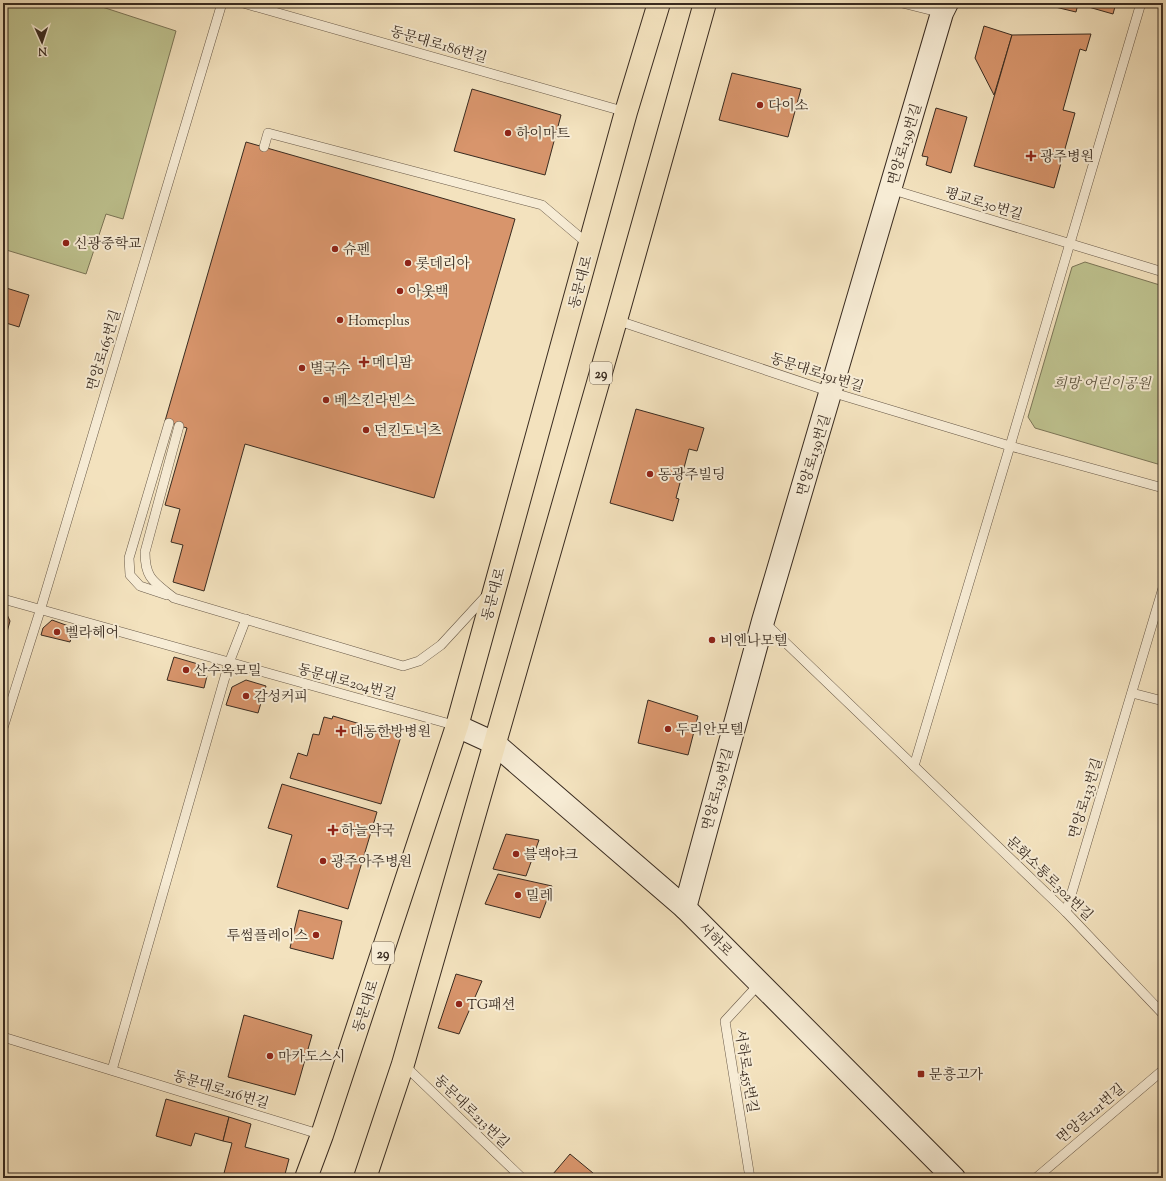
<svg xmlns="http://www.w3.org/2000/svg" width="1166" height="1181" viewBox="0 0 1166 1181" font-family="'Sorts Mill Goudy','Noto Serif KR',serif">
<rect width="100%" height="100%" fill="#f3e2be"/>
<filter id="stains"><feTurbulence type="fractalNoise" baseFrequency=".005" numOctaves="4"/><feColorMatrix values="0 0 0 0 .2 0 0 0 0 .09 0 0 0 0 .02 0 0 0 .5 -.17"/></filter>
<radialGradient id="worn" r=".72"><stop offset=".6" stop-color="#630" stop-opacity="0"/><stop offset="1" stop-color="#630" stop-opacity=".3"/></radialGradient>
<g fill="#bec28f" stroke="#7c7658">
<polygon points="3,3 90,3 176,31 123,219 106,214 86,274 3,249"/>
<polygon points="1085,262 1163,286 1163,465 1161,465 1035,428 1028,417 1072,267"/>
</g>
<g fill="#d8956c" stroke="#392b20">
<polygon points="1052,3 1116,3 1113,14 1078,4 1076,12 1051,6"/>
<polygon points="984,26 1012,35 994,95 975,58"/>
<polygon points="1091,34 1086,51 1080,49 1063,110 1075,113 1054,188 974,166 1012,35"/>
<polygon points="732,73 801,89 788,137 719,120"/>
<polygon points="472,89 561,115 545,175 454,151"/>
<polygon points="936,108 967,117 951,173 926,165 928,157 922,156"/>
<polygon points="246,142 515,219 434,498 245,444 204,591 173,582 183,545 171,542 180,509 165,505 187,428 165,421"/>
<polygon points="3,287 29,295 19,327 3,322"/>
<polygon points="636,409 704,428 697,451 689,449 676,498 679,499 673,521 610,503"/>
<polygon points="3,606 10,621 4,643 3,643"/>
<polygon points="52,620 74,628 70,642 41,635 43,628"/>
<polygon points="174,657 198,664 207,676 204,688 167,680"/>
<polygon points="246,680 266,686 258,713 226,705 232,687"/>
<polygon points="648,700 698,716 688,755 638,743"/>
<polygon points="333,716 401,736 381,804 290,778 298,753 307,756 313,734 319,735 324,717 332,719"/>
<polygon points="282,784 377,812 348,909 277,887 292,835 268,828"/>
<polygon points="506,834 539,840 526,876 493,869"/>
<polygon points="498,874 552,886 540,918 485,904"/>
<polygon points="299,910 342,921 333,959 290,948"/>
<polygon points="456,974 482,981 459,1034 438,1028"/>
<polygon points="244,1015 312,1035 295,1095 228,1077"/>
<polygon points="166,1099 229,1117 223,1141 195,1133 191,1146 156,1136"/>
<polygon points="229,1117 251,1124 245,1147 289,1159 284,1178 223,1177 232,1143 223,1141"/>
<polygon points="570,1154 599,1178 557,1178 553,1174"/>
</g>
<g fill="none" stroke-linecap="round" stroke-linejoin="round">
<defs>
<g id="lane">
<polyline points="243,3 626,112"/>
<polyline points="902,3 942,13"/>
<polyline points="264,147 268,133 542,205 588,244"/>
<polyline points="890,189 1163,272"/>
<polyline points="616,320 831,392 1010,446 1163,488"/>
<path d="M179,426L145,552C145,579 154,582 174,598L403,666L419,661L441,645L487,595"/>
<polyline points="167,595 140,586 130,575 129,558 169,423"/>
<polyline points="3,599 457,726"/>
<polyline points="763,621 1066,912 1163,1014"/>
<polyline points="1132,693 1163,701"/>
<polyline points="3,728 40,611 222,3"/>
<polyline points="914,766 1010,446 1141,3"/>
<polyline points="1066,912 1163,588"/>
<polyline points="3,1037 322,1135"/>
<polyline points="403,1064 522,1178"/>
<polyline points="112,1070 229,663 246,619"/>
<polyline points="750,1178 725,1021 760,983"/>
<polyline points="1036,1178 1163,1070"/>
</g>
<g id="secondary">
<polyline points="457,726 494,743 685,908 954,1178"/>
<polyline points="685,908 763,621 942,13 947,3"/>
</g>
<g id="primary">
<polyline points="306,1178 322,1135 457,726 626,112 659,3"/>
<polyline points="365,1178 403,1064 616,320 705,3"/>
</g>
</defs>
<use href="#lane" stroke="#685948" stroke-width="10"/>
<use href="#secondary" stroke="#392b20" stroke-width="24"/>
<use href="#primary" stroke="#392b20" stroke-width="24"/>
<use href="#lane" stroke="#f7ecd5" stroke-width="9"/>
<use href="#secondary" stroke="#f7ecd5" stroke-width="22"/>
<use href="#primary" stroke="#f3e2be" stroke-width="22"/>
</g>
<g fill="#8f2418" stroke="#f7ecd5" stroke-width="1.5">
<circle cx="760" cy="105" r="4"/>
<circle cx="508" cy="133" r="4"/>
<path d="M1029 150h4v4h4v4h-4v4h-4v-4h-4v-4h4z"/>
<circle cx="66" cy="243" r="4"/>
<circle cx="335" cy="249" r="4"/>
<circle cx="408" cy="263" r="4"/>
<circle cx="400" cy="291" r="4"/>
<circle cx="340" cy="320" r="4"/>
<path d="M362 356h4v4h4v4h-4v4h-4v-4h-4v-4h4z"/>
<circle cx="302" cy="368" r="4"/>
<circle cx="326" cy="400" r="4"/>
<circle cx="366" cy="430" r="4"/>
<circle cx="650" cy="474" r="4"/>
<circle cx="57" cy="632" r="4"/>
<circle cx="712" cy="640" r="4"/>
<circle cx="186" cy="670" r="4"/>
<circle cx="246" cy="696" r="4"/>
<circle cx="668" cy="729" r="4"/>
<path d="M339 725h4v4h4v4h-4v4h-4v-4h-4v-4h4z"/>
<path d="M331 824h4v4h4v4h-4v4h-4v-4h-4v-4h4z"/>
<circle cx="516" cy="854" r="4"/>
<circle cx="323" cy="861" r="4"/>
<circle cx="518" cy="895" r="4"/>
<circle cx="316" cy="935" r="4"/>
<circle cx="459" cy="1004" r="4"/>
<circle cx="270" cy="1056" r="4"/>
<rect x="917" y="1070" width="8" height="8" rx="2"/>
</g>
<g text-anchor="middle" stroke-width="4" stroke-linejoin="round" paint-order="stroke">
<g fill="#f7ecd5" stroke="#726556" stroke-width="1">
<rect x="590" y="362" width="22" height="22" rx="3"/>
<rect x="372" y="942" width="22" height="22" rx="3"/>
</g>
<g font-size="13" font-weight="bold" fill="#392b20">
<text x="601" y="378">29</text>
<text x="383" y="958">29</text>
</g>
<g font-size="14" fill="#392b20" stroke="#f7ecd5">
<text transform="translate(439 44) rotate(16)" y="5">동문대로186번길</text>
<text transform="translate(904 144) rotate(-73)" y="5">면앙로139번길</text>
<text transform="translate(984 203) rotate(17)" y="5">평교로30번길</text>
<text transform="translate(580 282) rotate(-75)" y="5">동문대로</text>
<text transform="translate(103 350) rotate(-73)" y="5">면앙로165번길</text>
<text transform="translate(817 372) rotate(18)" y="5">동문대로191번길</text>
<text transform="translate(813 455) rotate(-73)" y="5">면앙로139번길</text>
<text transform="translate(493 594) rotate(-75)" y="5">동문대로</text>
<text transform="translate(347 681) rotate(15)" y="5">동문대로204번길</text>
<text transform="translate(717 789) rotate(-75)" y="5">면앙로139번길</text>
<text transform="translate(1085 798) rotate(-73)" y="5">면앙로133번길</text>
<text transform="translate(1050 878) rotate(44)" y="5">문화소통로302번길</text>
<text transform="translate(716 939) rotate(45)" y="5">서하로</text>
<text transform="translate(365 1006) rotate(-72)" y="5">동문대로</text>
<text transform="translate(747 1071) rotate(81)" y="5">서하로455번길</text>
<text transform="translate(221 1089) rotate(17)" y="5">동문대로216번길</text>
<text transform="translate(472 1111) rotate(44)" y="5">동문대로213번길</text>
<text transform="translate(1090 1113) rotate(-40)" y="5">면앙로121번길</text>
</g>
<g font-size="14" fill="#392b20" stroke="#f7ecd5" text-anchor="start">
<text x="768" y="110">다이소</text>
<text x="516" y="138">하이마트</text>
<text x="1040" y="161">광주병원</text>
<text x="74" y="248">신광중학교</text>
<text x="343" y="254">슈펜</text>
<text x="416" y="268">롯데리아</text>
<text x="408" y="296">아웃백</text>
<text x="348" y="325">Homeplus</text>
<text x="372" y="367">메디팜</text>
<text x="310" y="373">별국수</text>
<text x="334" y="405">베스킨라빈스</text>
<text x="374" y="435">던킨도너츠</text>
<text x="658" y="479">동광주빌딩</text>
<text x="65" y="637">벨라헤어</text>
<text x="720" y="645">비엔나모텔</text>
<text x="194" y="675">산수옥모밀</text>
<text x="254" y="701">감성커피</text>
<text x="676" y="734">두리안모텔</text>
<text x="350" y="736">대동한방병원</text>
<text x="341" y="835">하늘약국</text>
<text x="524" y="859">블랙야크</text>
<text x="331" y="866">광주아주병원</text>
<text x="526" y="900">밀레</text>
<text x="308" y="940" text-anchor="end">투썸플레이스</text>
<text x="467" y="1009">TG패션</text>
<text x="278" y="1061">마카도스시</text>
<text x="929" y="1079">문흥고가</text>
</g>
<g font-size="14" font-style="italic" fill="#5a513c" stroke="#f7ecd5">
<text x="1102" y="388">희망 어린이공원</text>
</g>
</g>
<rect width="1166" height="1181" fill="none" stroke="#f3e2be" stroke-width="16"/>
<rect x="4" y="4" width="1158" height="1173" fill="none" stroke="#392b20" stroke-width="2"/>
<rect x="8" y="8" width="1150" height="1165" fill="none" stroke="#392b20"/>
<g transform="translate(42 42) rotate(177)" stroke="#f7ecd5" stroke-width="3" paint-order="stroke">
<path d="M0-3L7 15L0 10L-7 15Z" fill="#392b20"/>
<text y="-6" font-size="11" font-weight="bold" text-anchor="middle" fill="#392b20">N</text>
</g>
<rect width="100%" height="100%" filter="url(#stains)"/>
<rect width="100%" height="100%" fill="url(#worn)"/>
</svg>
